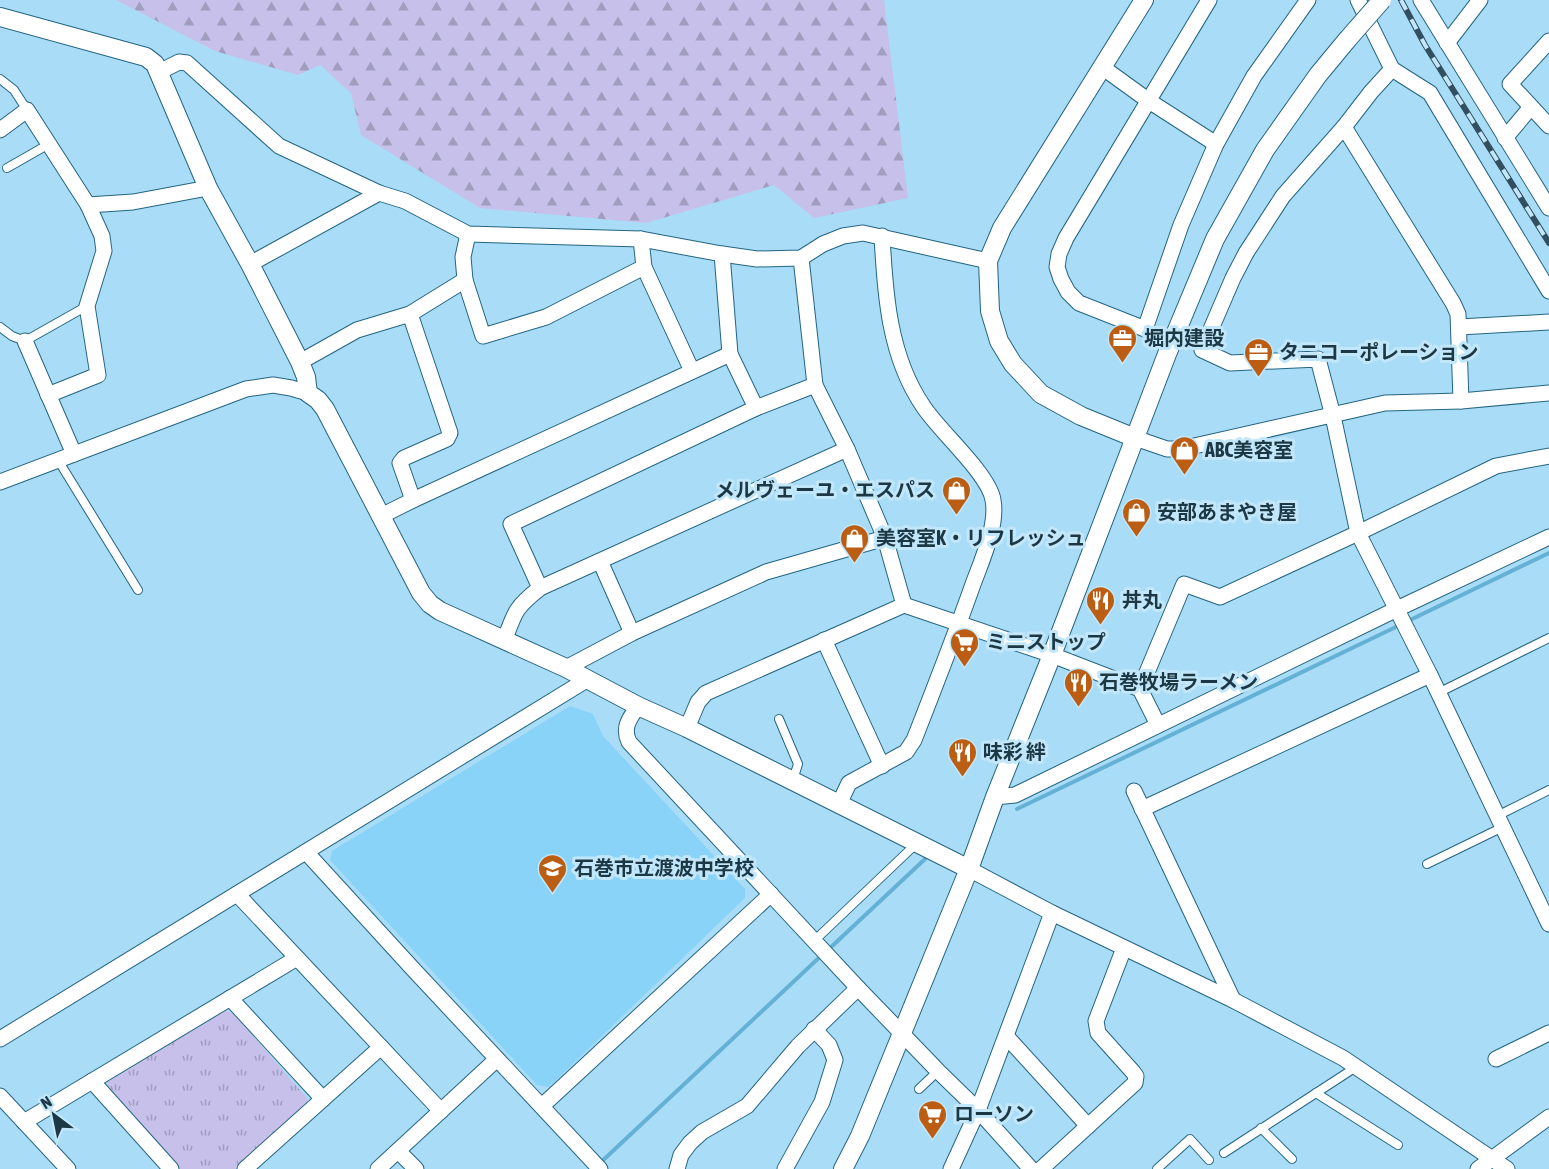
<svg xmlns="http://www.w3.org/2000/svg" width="1549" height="1169" viewBox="0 0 1549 1169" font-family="'Asap Condensed','Noto Sans JP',sans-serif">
<defs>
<pattern id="forest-firs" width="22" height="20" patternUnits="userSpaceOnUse" patternTransform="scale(1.5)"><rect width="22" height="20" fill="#c6c0ea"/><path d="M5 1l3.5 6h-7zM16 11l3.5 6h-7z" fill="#a09dbf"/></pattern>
<pattern id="park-tufts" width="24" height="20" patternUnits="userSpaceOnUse" patternTransform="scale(1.5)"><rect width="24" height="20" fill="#c6c0ea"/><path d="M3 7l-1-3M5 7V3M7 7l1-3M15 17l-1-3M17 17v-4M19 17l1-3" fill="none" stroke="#a09dbf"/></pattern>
</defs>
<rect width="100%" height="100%" fill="#a9dcf7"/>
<polygon fill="#89d3f8" points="570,706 593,714 603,736 745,889 745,898 549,1087 537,1085 330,860 332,851"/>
<polygon fill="url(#forest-firs)" points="116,0 884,0 908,198 814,218 774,185 646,223 480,208 361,135 351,93 320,65 298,75 215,51"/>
<polygon fill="url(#park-tufts)" points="220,1009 233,1013 307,1098 307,1106 236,1169 180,1169 108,1089 107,1080"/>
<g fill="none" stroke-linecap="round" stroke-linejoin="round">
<g stroke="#65b1d6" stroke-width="4">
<polyline points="1408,621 1549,553"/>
<polyline points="1017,809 1400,625"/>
<polyline points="829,949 925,859"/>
<polyline points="599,1164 823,954"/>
</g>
<defs>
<g id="service">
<polyline points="0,79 14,90 27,110"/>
<polyline points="7,168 49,144"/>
<polyline points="0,327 12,336 25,341 87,306"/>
<polyline points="58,460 138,590"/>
<polyline points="1438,693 1549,638"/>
<polyline points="779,719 798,764 793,780"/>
<polyline points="1497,816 1549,790"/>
<polyline points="1427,864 1503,827"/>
<polyline points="814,941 917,843"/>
<polyline points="919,1089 938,1071"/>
<polyline points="1316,1093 1398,1145"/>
<polyline points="1261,1128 1292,1159"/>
<polyline points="1224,1153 1356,1067"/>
<polyline points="1157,1169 1190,1139 1209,1160"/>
</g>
<g id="minor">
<polyline points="1209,0 1066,238 1059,254 1057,267 1061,279 1068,292 1079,303 1145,329 1181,225 1216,144 1254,76 1308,0"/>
<polyline points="1358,0 1392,69 1430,93 1549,291"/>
<polyline points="1421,0 1549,208"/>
<polyline points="1549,41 1510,84 1549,126"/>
<polyline points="1447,43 1480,0"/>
<polyline points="1102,67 1149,101 1216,144"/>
<polyline points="1392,69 1371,92 1344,127 1283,196 1246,253 1233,278 1202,350 1230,363 1318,359 1333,416 1358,533 1430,675 1549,924"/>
<polyline points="159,72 179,62 187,63 279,146 379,193 405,201 468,234 641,239 722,254 757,259 801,258 823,244 843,236 863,233 988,261"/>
<polyline points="1344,127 1453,303 1458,314 1461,401"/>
<polyline points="0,130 27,110 88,205 102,236 104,251 87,306 98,375 48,395"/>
<polyline points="1505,138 1531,107"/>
<polyline points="88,205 133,202 208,188"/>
<polyline points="468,234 463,257 465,280 483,336 546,317 644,267"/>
<polyline points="641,239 644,267 692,371"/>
<polyline points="722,254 730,354 756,408"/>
<polyline points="801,258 815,385 847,449 885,538 904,605"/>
<polyline points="250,264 379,193"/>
<polyline points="410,314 450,433 447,439 404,458 400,463 413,500"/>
<polyline points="1459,327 1549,322"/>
<polyline points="25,341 74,454"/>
<polyline points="300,362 357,330 410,314 465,280"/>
<polyline points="1135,438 1167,449 1181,449 1385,403 1461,401 1549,393"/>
<polyline points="0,482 246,389 273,385 291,388 308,393"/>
<polyline points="381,516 413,500 730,354"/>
<polyline points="600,561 632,633"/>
<polyline points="540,588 511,524 756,408 815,385"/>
<path d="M505,639C515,611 516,607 540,588L847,449"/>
<polyline points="824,640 882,766"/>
<polyline points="566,668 632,633 766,572 885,538"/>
<polyline points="1140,689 1184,584 1220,597 1358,533 1496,466 1549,456"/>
<path d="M638,706C630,718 622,727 629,742L858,988L938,1071L978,1110L1031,1169"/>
<polyline points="687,728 698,702 706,693 904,605 1052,655 1140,689 1158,725"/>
<polyline points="1134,791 1233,1000"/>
<polyline points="995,797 1015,795 1397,609 1549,537"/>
<path d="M839,804L849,783L906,752L914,740C934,689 954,638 972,587C981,562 998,526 993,500C989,474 939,431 923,406C889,356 885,294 882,236"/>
<polyline points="1142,809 1430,675"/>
<polyline points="306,852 413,969 600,1169"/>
<polyline points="969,869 1052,913 1233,1000 1343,1058 1507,1169"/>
<polyline points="237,894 441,1111"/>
<polyline points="230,998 323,1099"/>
<polyline points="1007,1037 1088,1126"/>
<polyline points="0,1039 588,679"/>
<polyline points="1496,1059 1549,1033"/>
<polyline points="92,1081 171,1169"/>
<polyline points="0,1096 68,1169"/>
<polyline points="542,1106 771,894"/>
<polyline points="24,1122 297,958"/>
<polyline points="398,1151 416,1169"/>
<polyline points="245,1169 381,1047"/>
<polyline points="378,1169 497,1059"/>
<polyline points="677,1169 681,1155 690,1143 702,1132 747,1106 798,1046 858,988"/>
<polyline points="785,1169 822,1102 835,1060 829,1045 814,1029"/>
<polyline points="951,1169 978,1110 1052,913"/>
<polyline points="1041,1169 1135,1083 1136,1076 1133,1072 1098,1033 1096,1021 1124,948"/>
<polyline points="1478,1169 1549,1117"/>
</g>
<g id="tertiary">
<polyline points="0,17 146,57 155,64 208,188 250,264 300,362 306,377 308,393 318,400 325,409 421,593 430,604 440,611 566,668 638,706 687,728 969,869"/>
<polyline points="1135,438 1081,416 1041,394 1013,364 999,341 990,311 988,261 1002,228 1144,0"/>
<polyline points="843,1169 860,1136 969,869 995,797 1052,655 1167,354 1215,239 1265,150 1318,75 1347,40"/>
</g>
</defs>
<use href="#service" stroke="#236582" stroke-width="10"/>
<use href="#minor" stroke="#236582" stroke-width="17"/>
<use href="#tertiary" stroke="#236582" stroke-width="20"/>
<use href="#service" stroke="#fff" stroke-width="8"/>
<use href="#minor" stroke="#fff" stroke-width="15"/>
<use href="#tertiary" stroke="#fff" stroke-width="18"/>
<defs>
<polyline id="rail" points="1401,0 1425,45 1549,243"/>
</defs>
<use href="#rail" stroke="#314f5e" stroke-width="6"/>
<use href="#rail" stroke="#c2e7fb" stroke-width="4" stroke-dasharray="11" stroke-linecap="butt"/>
<defs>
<polyline id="tertiary-bridge" points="1347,40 1382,0"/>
</defs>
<use href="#tertiary-bridge" stroke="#236582" stroke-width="20" stroke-linecap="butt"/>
<use href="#tertiary-bridge" stroke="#fff" stroke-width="18"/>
</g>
<defs>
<symbol id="office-pin" viewBox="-11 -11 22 30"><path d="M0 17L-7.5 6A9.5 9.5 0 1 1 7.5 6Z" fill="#bb5d12" stroke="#c2e7fb"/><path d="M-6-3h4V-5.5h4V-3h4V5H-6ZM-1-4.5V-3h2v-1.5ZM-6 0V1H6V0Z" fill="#fff"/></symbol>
<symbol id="shop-pin" viewBox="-11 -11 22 30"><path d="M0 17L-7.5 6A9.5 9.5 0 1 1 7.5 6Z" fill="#bb5d12" stroke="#c2e7fb"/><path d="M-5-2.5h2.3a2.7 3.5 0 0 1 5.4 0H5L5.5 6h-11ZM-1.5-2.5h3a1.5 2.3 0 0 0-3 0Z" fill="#fff"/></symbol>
<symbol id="restaurant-pin" viewBox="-11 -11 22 30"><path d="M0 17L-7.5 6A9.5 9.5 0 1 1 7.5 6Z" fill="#bb5d12" stroke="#c2e7fb"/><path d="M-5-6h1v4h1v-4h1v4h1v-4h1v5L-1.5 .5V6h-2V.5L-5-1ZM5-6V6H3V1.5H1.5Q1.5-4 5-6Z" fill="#fff"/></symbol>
<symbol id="supermarket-pin" viewBox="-11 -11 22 30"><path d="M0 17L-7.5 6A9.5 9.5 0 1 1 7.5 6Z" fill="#bb5d12" stroke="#c2e7fb"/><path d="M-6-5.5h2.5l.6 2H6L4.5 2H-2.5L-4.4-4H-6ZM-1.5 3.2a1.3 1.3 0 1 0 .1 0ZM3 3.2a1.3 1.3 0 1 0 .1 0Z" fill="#fff"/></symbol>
<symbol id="school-pin" viewBox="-11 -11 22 30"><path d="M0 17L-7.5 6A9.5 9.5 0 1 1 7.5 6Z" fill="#bb5d12" stroke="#c2e7fb"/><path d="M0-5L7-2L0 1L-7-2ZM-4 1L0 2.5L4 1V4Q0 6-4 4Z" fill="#fff"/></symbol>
</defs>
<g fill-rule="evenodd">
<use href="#office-pin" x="1106" y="322" width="33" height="45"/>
<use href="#office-pin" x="1242" y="336" width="33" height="45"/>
<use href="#shop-pin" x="1168" y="434" width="33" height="45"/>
<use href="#shop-pin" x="940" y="474" width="33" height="45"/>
<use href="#shop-pin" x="1120" y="496" width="33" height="45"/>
<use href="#shop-pin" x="838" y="522" width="33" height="45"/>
<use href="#restaurant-pin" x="1084" y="584" width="33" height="45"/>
<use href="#supermarket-pin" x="948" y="626" width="33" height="45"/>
<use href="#restaurant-pin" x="1062" y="666" width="33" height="45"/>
<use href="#restaurant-pin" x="946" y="736" width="33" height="45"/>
<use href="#school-pin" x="536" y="852" width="33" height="45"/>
<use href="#supermarket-pin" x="916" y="1098" width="33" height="45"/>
</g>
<g text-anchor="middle" stroke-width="6" stroke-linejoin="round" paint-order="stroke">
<g font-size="20" font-weight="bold" fill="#1d3845" stroke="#c2e7fb" text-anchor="start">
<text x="1144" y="345">堀内建設</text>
<text x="1279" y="359">タニコーポレーション</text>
<text x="1205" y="457">ABC美容室</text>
<text x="935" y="497" text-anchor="end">メルヴェーユ・エスパス</text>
<text x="1157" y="519">安部あまやき屋</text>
<text x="876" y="545">美容室K・リフレッシュ</text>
<text x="1122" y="607">丼丸</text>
<text x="986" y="649">ミニストップ</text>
<text x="1099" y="689">石巻牧場ラーメン</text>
<text x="983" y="759">味彩 絆</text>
<text x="574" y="875">石巻市立渡波中学校</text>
<text x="954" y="1121">ローソン</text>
</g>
</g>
<g transform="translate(54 1115) rotate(328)" stroke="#c2e7fb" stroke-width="4.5" paint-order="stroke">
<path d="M0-4.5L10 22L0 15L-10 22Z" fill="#1d3845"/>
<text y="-9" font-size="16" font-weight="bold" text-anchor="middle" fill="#1d3845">N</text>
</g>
</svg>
